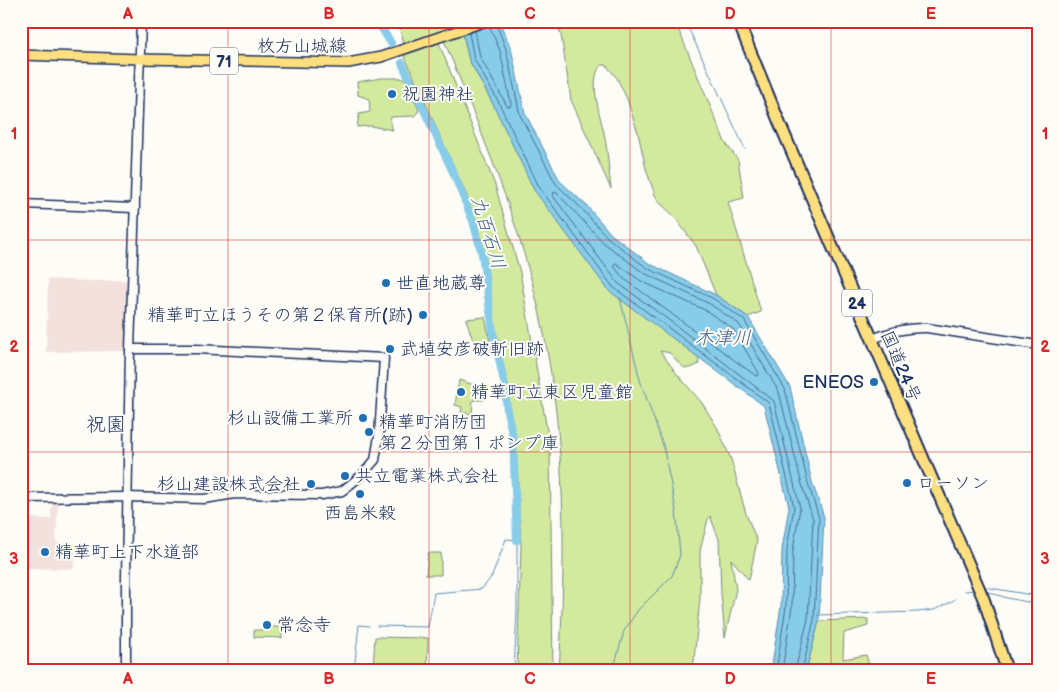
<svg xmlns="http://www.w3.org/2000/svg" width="1059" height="692" viewBox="0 0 1059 692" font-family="'Balsamiq Sans','Klee One',sans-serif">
<rect width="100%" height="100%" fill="#fdfcf7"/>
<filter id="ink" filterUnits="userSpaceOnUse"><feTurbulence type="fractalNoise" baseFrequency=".02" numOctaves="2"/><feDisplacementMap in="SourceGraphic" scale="10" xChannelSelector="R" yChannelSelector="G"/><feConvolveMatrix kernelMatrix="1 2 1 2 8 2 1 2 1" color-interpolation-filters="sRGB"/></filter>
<g filter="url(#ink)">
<g fill="#f3e1dd">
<polygon points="48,279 91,281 129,280 126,351 46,352"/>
<polygon points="52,502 58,502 56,543 75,544 74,569 21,568 21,537 26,537 27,518 51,519"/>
</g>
<g fill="#d3e99e" stroke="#778c7e">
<path d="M399,21H460L469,60L493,104L663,330L698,356L699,364C682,374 681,364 670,353L660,351L677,374L702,403L717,427L731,459L746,514L757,541L749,580L731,559L736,589L725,638L721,593L719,539L710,516L708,519L700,551V598L693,671H559C566,557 566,441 543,329C522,226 480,129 441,33L403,47Z"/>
<path d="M556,21H675L725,142L738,160L744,198L728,202L761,312L748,317L716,295L696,246L673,215L660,203L655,195L646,169L638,133L627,99L617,78L606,65H601C587,82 602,119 605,138C608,155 609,172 611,189L571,100L561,35Z"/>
<polygon points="439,43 495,185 520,272 529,324 550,448 553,671 517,671 521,546 516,445 492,315 488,275 483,252 467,196 404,55"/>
<polygon points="381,78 401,78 407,80 419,111 414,116 391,117 390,122 393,130 370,126 357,127 359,114 370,112 369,99 358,95 357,82"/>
<polygon points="485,317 492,351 477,353 466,319"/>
<polygon points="459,380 483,388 483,400 473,400 472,414 461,412 462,407 455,405"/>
<polygon points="428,553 441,553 441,575 426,575"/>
<polygon points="868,619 868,626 844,633 843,659 866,655 871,671 806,671 819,621"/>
<polygon points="267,627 282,627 282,638 254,637 254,630 267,630"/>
<polygon points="375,637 428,638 427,671 373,668"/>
</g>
<polygon fill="#87cce8" stroke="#5c8db1" points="460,21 499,21 511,48 525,113 560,181 587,206 611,234 650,264 716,295 748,317 790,387 812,482 824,517 819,621 806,671 771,671 781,606 782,549 789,507 764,406 609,291 534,190 493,104 469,60"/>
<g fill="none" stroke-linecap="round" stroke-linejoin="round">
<g stroke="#466e95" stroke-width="1">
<polyline points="495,21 506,49 520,115 556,184 583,210 608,238 647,268 714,299 744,320 785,389 808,483 819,518 814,620 802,671"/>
<polyline points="475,31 480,57 507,106 510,107 511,104 500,51 489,25"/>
<polyline points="469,33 474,59 498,101 539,187 613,287 666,326 769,403 794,507 787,549 786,607 776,671"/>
<polygon points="616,263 641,281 707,311 733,329 759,373 759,375 756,376 623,278 614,266"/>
<polyline points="782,671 792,607 793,550 800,508 774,401 670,321 618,283 553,196 554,192 557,193 604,243 644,273 710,304 739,324 779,392 802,485 813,519 808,619 795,671"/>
</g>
<g stroke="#5c8db1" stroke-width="1">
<polyline points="685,21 745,149"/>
<polyline points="984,587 1038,596"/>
<polyline points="965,591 976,590"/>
<polyline points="985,591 1007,598 1038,604"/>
<polyline points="818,615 917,612 934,610 951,602 955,599"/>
<polyline points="377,626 428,627 434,593 482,589 492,576 506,539 517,540 517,611 514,671"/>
<polyline points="354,671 359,625 369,626"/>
<polyline points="613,671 624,631 638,610 672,576 680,555 676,510 663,445 640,380 620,298"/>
</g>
<g stroke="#87cce8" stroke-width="8">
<polyline points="377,21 391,43"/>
<polyline points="402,63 453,172 473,221 482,254 493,332 505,386 507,411 513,437 517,540"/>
</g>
<defs>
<g id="secondary">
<polyline points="21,204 135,208"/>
<path d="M872,339C891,331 907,327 927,328L1038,345"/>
<polyline points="21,498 127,497 204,499 235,494 322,495 342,491 362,475 375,460 379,436 384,358 196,349 130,349"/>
<polyline points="126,671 126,578 130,349 141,21"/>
</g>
<polyline id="primary" points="21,55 140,59 348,63 381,57 486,21"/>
<polyline id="highway" points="738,21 780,124 984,600 1007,671"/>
</defs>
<use href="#secondary" stroke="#1b2f5e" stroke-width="11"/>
<use href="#primary" stroke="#1b2f5e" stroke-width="12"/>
<use href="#highway" stroke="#1b2f5e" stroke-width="14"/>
<use href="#secondary" stroke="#fdfcf7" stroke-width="8"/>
<use href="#primary" stroke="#fddf80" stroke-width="9"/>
<use href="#highway" stroke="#fddf80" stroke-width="10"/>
</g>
</g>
<path fill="none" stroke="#d62828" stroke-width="1" stroke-opacity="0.55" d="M228,21V671M429,21V671M630,21V671M831,21V671M21,240H1038M21,452H1038"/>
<g fill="#1f6fb2" stroke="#fdfcf7" stroke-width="2">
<circle cx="392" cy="94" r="5"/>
<circle cx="386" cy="283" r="5"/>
<circle cx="423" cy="315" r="5"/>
<circle cx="390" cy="349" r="5"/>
<circle cx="874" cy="382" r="5"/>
<circle cx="461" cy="392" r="5"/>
<circle cx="363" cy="418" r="5"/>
<circle cx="369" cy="432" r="5"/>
<circle cx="345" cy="476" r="5"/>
<circle cx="907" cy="483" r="5"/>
<circle cx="311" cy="484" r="5"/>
<circle cx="360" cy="494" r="5"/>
<circle cx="45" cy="552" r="5"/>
<circle cx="267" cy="625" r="5"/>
</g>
<g text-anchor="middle" stroke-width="4" stroke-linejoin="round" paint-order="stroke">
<g fill="#fdfcf7" stroke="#5f6c8c" stroke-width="1">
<rect x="210" y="47.5" width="28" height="27" rx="4"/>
<rect x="842" y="289.5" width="30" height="27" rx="4"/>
</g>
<g font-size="16" font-weight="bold" fill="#1b2f5e">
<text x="224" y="67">71</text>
<text x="857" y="309">24</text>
</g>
<g font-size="18" fill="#1b2f5e" stroke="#fdfcf7">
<text x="302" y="52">枚方山城線</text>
<text transform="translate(901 366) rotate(67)" y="6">国道24号</text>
</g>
<g font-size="18" fill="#1b2f5e" stroke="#fdfcf7" text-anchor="start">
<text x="402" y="100">祝園神社</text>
<text x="396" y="289">世直地蔵尊</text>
<text x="413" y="321" text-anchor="end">精華町立ほうその第２保育所(跡)</text>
<text x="400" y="355">武埴安彦破斬旧跡</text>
<text x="864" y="388" text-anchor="end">ENEOS</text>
<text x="471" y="398">精華町立東区児童館</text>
<text x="353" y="424" text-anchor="end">杉山設備工業所</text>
<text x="379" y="428">精華町消防団<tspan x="379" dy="21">第２分団第１ポンプ庫</tspan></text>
<text x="355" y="482">共立電業株式会社</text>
<text x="917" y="489">ローソン</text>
<text x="301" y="490" text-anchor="end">杉山建設株式会社</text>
<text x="360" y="519" text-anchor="middle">西島米穀</text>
<text x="55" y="558">精華町上下水道部</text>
<text x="277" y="631">常念寺</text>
</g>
<g font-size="19" font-style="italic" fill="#3b5e87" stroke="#fdfcf7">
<text transform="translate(489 232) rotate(73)" y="7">九百石川</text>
<text x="723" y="344">木津川</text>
</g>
<g font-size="20" fill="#1b2f5e" stroke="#fdfcf7">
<text x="106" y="431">祝園</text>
</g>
</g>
<rect width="1059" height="692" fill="none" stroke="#fdfcf7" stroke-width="55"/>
<rect x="28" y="28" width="1004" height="636" fill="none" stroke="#d62828" stroke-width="2"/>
<g font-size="16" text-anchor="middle" font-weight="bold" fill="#d62828">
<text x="128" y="19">A</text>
<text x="329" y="19">B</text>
<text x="530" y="19">C</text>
<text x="730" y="19">D</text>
<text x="931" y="19">E</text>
<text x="14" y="139">1</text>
<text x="1045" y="139">1</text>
<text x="14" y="352">2</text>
<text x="1045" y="352">2</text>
<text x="14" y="564">3</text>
<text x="1045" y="564">3</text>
<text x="128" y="684">A</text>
<text x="329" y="684">B</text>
<text x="530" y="684">C</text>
<text x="730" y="684">D</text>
<text x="931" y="684">E</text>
</g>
</svg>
